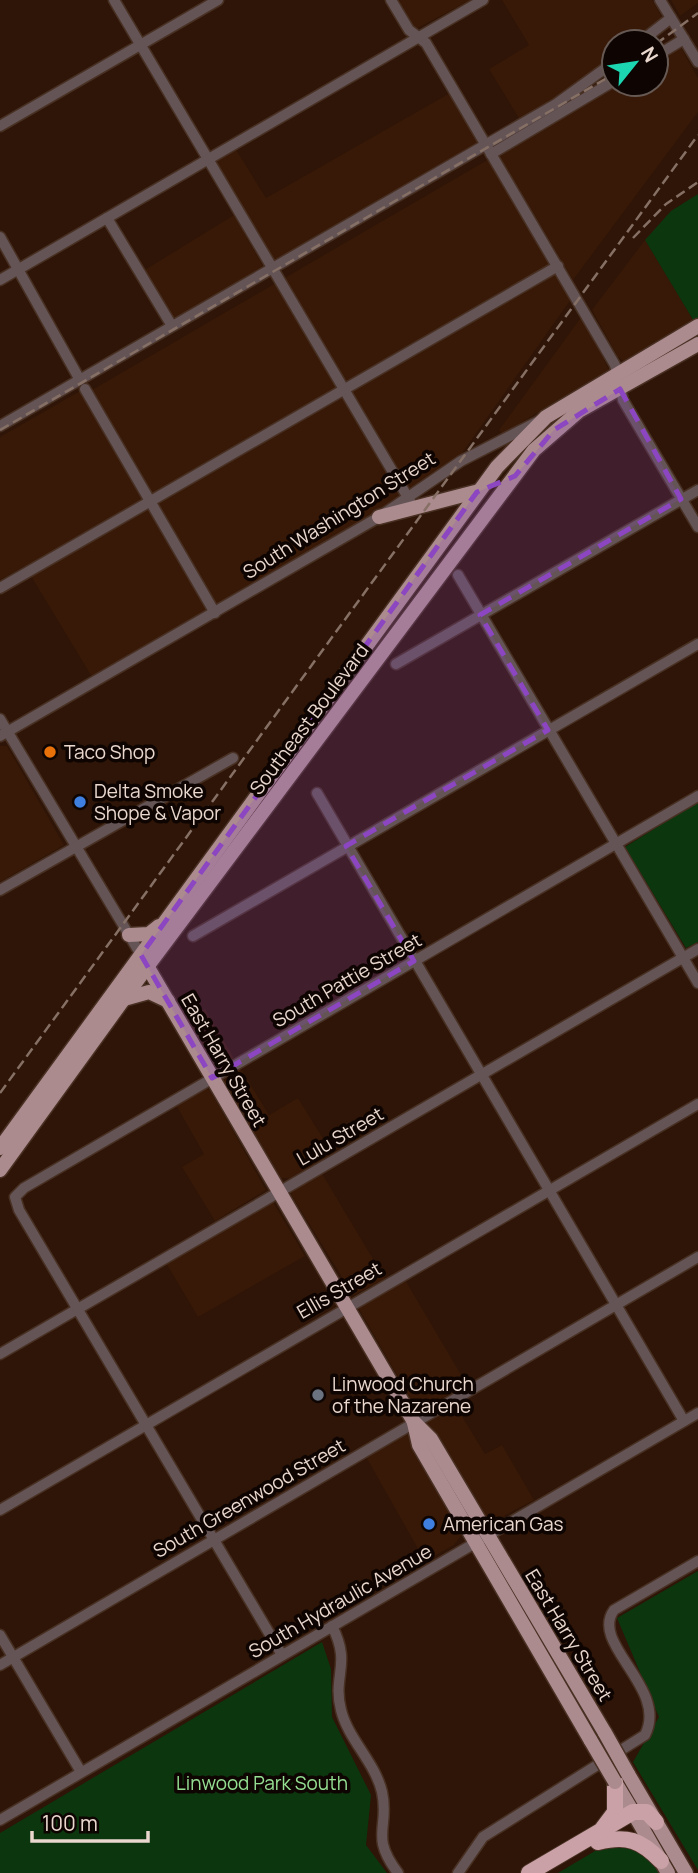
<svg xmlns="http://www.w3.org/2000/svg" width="698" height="1873" viewBox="0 0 698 1873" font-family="Manrope,sans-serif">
<rect width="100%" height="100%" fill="#2e1507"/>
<g fill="#381907">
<polygon points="398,0 470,0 418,28 414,27"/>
<polygon points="502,0 652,0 668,28 649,42 614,42 614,68 588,87 523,125 489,69 529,45"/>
<polygon points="671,0 698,0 698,3 680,16"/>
<polygon points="681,48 698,78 698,112 573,280 499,155 617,84 656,84 656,61"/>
<polygon points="450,93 480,144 274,263 217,165 218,159 235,148 266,198"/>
<polygon points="489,159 572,298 460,456 377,513 92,677 25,566 0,580 0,437 80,391 92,390"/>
<polygon points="234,215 264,268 172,322 143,271"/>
<polygon points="645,240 695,323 625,362 618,357 592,310"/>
<polygon points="582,316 609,370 502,434 499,430"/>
<polygon points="0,746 7,746 64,845 0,882"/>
<polygon points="205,1009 234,1058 221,1065 212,1064 187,1019"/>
<polygon points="239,1066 269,1115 298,1098 332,1153 290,1178 281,1178 224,1082 227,1074"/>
<polygon points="204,1088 210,1090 266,1190 215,1221 182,1167 204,1154 176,1105"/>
<polygon points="321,1172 385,1279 353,1295 292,1196 291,1191"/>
<polygon points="273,1202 305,1256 198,1317 166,1263"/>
<polygon points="404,1278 467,1385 424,1408 415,1406 359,1309 360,1305"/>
<polygon points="454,1403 485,1454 502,1445 534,1500 502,1517 488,1517 482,1513 428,1424 428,1421"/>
<polygon points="406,1432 463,1533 454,1545 425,1561 365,1455"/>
</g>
<g fill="#0c360e">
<polygon points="698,194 698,321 695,323 645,240 671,211"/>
<polygon points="698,802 698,942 686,948 625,847"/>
<polygon points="698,1571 698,1870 633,1762 659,1717 617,1618"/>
<polygon points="322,1642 331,1669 332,1717 371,1795 366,1845 387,1873 0,1873 0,1833"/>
<polygon points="622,1841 653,1861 659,1873 558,1873 610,1842"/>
</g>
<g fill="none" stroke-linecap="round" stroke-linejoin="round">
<defs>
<g id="minor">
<polyline points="114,0 410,501"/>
<polyline points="391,0 409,30 426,43 615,365 623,400 698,527"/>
<polyline points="660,0 698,62"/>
<polyline points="640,42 671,18"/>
<polyline points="656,56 684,39"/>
<polyline points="0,126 218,0"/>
<polyline points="491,154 614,81"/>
<polyline points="107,218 172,326"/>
<polyline points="0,237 80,380"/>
<polyline points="0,280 483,0"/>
<polyline points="85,389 215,613"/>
<polyline points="0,426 556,104 614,62"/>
<polyline points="458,575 698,983"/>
<polyline points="0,588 558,266"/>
<polyline points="396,664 698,490"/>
<polyline points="0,719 141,955"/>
<polyline points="0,736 379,517 461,461 541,420"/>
<polyline points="317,793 684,1421"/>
<polyline points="0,890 233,758"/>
<polyline points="193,936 698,644"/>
<polyline points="0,1354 698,949"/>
<polyline points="0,1510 698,1104"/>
<path d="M332,1626C352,1665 332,1675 341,1710C348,1739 375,1762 382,1792C390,1828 369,1835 398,1873"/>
<polyline points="0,1635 81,1772"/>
<polyline points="282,1655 19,1210 15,1197 24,1188 698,796"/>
<polyline points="0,1665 698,1257"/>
<polyline points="0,1820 698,1413"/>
<path d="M458,1873L483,1837L645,1735C669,1688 589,1644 614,1610L698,1561"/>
</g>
<g id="major">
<polyline points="379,517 479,491"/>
<polyline points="129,935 149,934 159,926"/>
<polyline points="143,959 414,1422 431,1439 605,1733"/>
<polyline points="124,999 149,992 168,1001"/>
<polyline points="0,1148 497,467 546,417 698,326"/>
<polyline points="0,1170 147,967 534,450 579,411 698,344"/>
<polyline points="414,1423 419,1445 591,1741"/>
<polyline points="628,1774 686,1873"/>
<polyline points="615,1782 633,1812"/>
<polyline points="637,1819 668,1873"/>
</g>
<g id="highway">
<polyline points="603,1828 615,1812 615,1782"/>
<path d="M598,1842C627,1835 641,1840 661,1861"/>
<polyline points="529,1873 633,1812 647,1812 656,1822"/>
</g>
</defs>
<use href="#minor" stroke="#483023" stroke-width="13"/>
<use href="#major" stroke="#483023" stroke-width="17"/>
<use href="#highway" stroke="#483023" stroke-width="18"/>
<use href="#minor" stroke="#645456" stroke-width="10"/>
<use href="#major" stroke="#ac8b8f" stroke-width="14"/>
<use href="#highway" stroke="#c9a1a6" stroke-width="16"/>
<g stroke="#867065" stroke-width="2.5" stroke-dasharray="10 5" stroke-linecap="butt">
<polyline points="656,44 698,13"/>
<polyline points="633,238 666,204 698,182"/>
<polyline points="0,430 614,74"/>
<polyline points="0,1093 698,135"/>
</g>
<defs>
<g id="major-bridge">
<polyline points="605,1733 628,1774"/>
<polyline points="591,1741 615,1782"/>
</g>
</defs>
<use href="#major-bridge" stroke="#483023" stroke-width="17" stroke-linecap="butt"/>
<use href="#major-bridge" stroke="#ac8b8f" stroke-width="14"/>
</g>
<path fill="#8c46c1" fill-opacity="0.2" stroke="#8c46c1" stroke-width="5" stroke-dasharray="14 9" stroke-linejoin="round" d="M620,389L681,499L480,615L548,730L346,846L414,961L212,1078L141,955L477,492L515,476L554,430Z"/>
<circle fill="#e8710a" stroke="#0e0502" stroke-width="2.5" cx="50" cy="752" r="7"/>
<g fill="#3f7fe0" stroke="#0e0502" stroke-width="2.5">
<circle cx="80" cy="802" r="7"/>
<circle cx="429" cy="1524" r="7"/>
</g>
<circle fill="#6b7280" stroke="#0e0502" stroke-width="2.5" cx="318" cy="1395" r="7"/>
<g text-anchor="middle" stroke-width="7" stroke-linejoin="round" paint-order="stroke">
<g font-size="19" fill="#ead8cf" stroke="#0e0502">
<text transform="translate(339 515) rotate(-32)" y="7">South Washington Street</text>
<text transform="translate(309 719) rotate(-53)" y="7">Southeast Boulevard</text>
<text transform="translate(347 980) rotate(-30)" y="7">South Pattie Street</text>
<text transform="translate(224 1060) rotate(60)" y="7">East Harry Street</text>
<text transform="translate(340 1136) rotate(-30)" y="7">Lulu Street</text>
<text transform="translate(339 1290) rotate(-30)" y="7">Ellis Street</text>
<text transform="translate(249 1498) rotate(-30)" y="7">South Greenwood Street</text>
<text transform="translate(340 1601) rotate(-30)" y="7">South Hydraulic Avenue</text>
<text transform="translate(569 1635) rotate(59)" y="7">East Harry Street</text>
</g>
<g font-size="19" fill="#ead8cf" stroke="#0e0502" text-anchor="start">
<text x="64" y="759">Taco Shop</text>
<text x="94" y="798">Delta Smoke<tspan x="94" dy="22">Shope &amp; Vapor</tspan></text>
<text x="332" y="1391">Linwood Church<tspan x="332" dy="22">of the Nazarene</tspan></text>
<text x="443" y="1531">American Gas</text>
</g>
<g font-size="19" fill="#95df93" stroke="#0e0502">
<text x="262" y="1790">Linwood Park South</text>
</g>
</g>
<g transform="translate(635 63) rotate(60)"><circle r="33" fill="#0e0502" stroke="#665954" stroke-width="2"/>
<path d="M0-5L12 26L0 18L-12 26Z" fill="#1cd5b1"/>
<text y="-10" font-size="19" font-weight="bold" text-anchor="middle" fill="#ead8cf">N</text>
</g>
<path d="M32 1831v10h116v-10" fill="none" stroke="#ead8cf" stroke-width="3.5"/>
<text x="42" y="1831" font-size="21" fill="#ead8cf" stroke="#0e0502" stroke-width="5" paint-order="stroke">100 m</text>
</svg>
